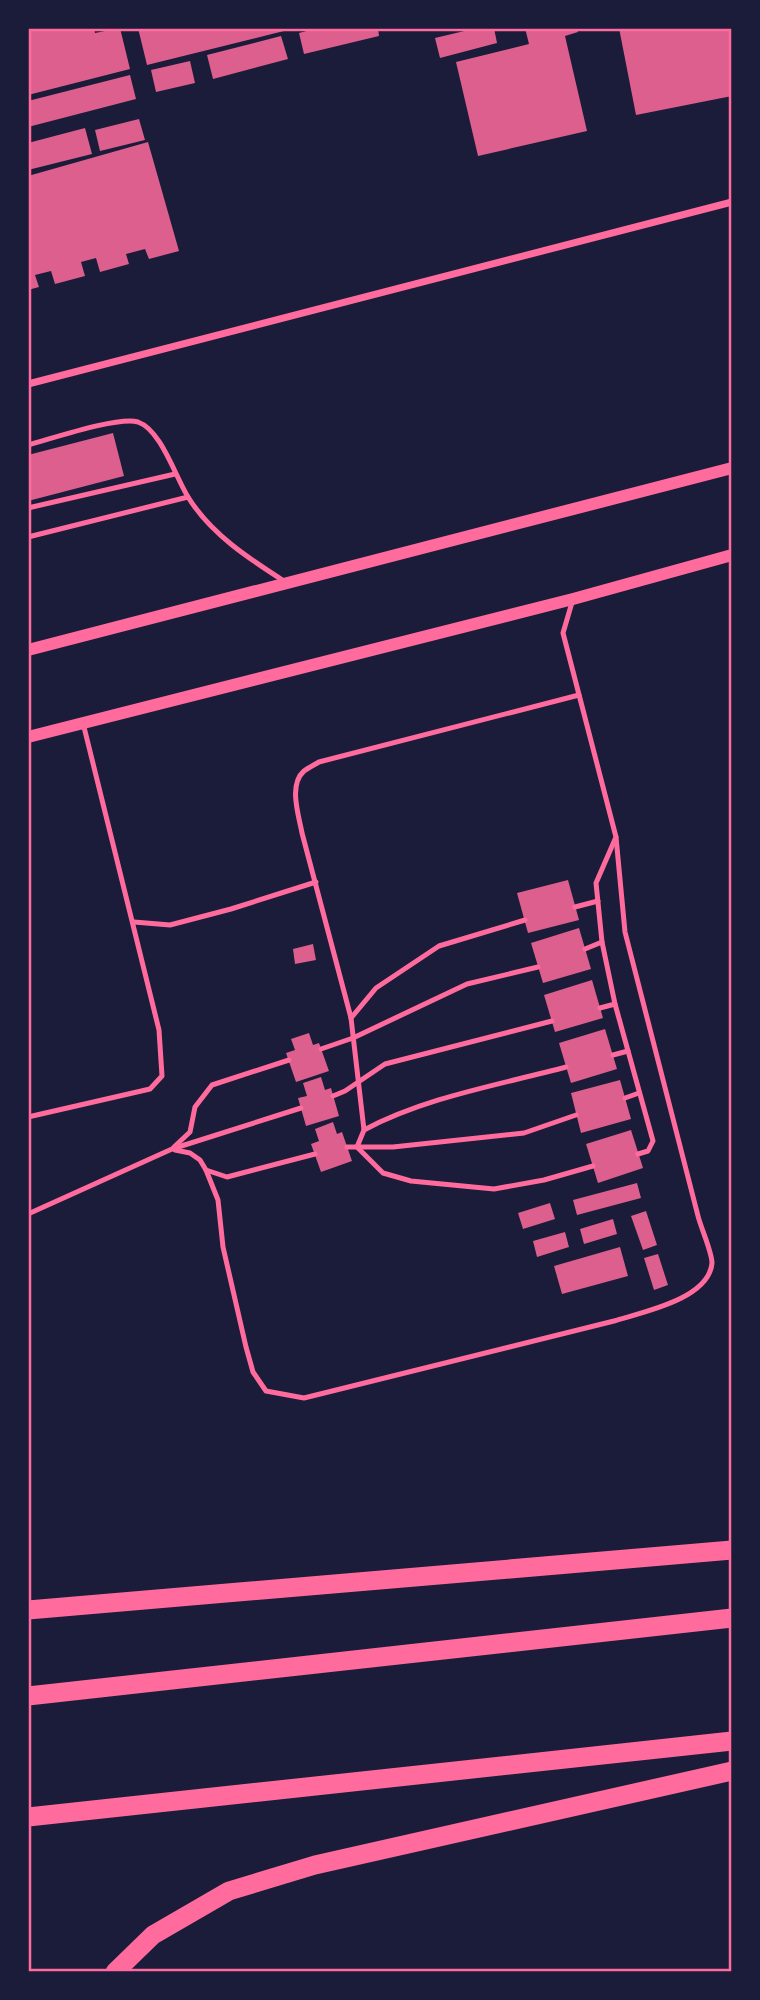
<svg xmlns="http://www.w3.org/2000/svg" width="760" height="2000" viewBox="0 0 760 2000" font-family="Montserrat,sans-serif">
<rect width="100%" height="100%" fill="#1b1b3a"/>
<g fill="#dd5f8e">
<polygon points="28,28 94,28 95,33 120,28 130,69 28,95"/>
<polygon points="138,28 292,28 292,29 147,65"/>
<polygon points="318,28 378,28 379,36 304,54 299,33"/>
<polygon points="477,28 494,28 497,43 440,58 435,38"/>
<polygon points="525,28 577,28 578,32 565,36 587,131 478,156 456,62 529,44"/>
<polygon points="619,28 732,28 732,96 636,115"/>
<polygon points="281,36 288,59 213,79 207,55"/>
<polygon points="190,61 195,83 156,92 151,70"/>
<polygon points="130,75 136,99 28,127 28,101"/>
<polygon points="139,119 145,140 100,151 95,130"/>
<polygon points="85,128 92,154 28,170 28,143"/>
<polygon points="148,142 179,251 149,259 145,249 126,254 129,264 100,272 96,258 81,262 85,276 55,284 51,271 35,275 39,287 28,290 28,176"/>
<polygon points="113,433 124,476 28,501 28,455"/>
<polygon points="568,880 579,920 528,933 517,893"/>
<polygon points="579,928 591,969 543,983 531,943"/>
<polygon points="313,944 316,960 295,964 293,949"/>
<polygon points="592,980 603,1018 555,1032 544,995"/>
<polygon points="605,1029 617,1069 571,1083 559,1043"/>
<polygon points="309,1033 313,1045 319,1043 329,1071 296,1082 286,1053 295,1050 291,1039"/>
<polygon points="321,1077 325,1090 331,1088 339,1116 306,1126 298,1098 307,1096 303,1083"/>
<polygon points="620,1080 631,1119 581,1133 571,1093"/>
<polygon points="333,1122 337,1134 342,1132 352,1161 321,1172 311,1144 319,1141 315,1129"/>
<polygon points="631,1130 643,1168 598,1183 586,1144"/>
<polygon points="637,1183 641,1198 577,1215 573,1200"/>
<polygon points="550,1203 555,1219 523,1229 518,1213"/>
<polygon points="646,1211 657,1245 643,1250 631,1216"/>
<polygon points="613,1219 617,1234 584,1244 580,1229"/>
<polygon points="565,1232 569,1247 537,1257 533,1241"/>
<polygon points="620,1247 628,1276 562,1294 554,1266"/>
<polygon points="658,1254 668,1285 654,1290 644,1258"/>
</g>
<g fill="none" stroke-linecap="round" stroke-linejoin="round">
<g stroke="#ff6b9d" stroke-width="5">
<path d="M28,445C51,439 118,416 138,422C161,430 175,476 188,497C211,534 248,558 284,581"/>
<polyline points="28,508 175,474"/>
<polyline points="28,537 188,497"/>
<polyline points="573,599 563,633 616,837 596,883 602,942 615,1004 600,1008"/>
<polyline points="575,907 598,901"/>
<polyline points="134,922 170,925 231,909 316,882"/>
<polyline points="585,949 602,942"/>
<polyline points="615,1004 653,1141 648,1151 638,1154"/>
<polyline points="351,1018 376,988 439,946 525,920"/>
<polyline points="321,1049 353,1038 467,984 538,967"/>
<polyline points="613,1055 628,1051"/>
<polyline points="333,1096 345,1091 385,1064 552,1021"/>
<polyline points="625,1098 639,1093"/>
<path d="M576,1115L524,1133L393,1147H357L364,1130L351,1018L302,833C299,816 288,785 304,771C308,768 314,765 319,762L579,695"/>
<polyline points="28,1117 150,1089 162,1076 159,1030 83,723"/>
<path d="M364,1130C426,1097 499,1085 566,1067"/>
<polyline points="174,1147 190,1132 195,1107 212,1085 289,1060"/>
<polyline points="347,1147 357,1147 383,1173 411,1181 494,1189 544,1180 593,1166"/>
<polyline points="175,1150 190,1153 200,1160 206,1170 227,1177 315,1154"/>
<path d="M206,1170L218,1200L223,1247L246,1347L253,1372L266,1391L304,1398L614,1321C643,1312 709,1299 712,1263C712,1252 701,1228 698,1216L625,932L616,837"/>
<polyline points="28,1214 172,1149 301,1108"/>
</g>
<polyline stroke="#ff6b9d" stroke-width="7" points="28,384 732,202"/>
<g stroke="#ff6b9d" stroke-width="12">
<polyline points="28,650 732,468"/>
<polyline points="28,737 573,599 732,555"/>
</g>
<g stroke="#ff6b9d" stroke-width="19">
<polyline points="28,1610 732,1550"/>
<polyline points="28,1696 732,1618"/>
<polyline points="28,1817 732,1741"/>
<polyline points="115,1972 153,1935 229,1891 315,1865 732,1771"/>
</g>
</g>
<rect width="760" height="2000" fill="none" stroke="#1b1b3a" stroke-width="60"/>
<rect x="30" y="30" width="700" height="1940" fill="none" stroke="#ff6b9d" stroke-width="2.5"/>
</svg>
